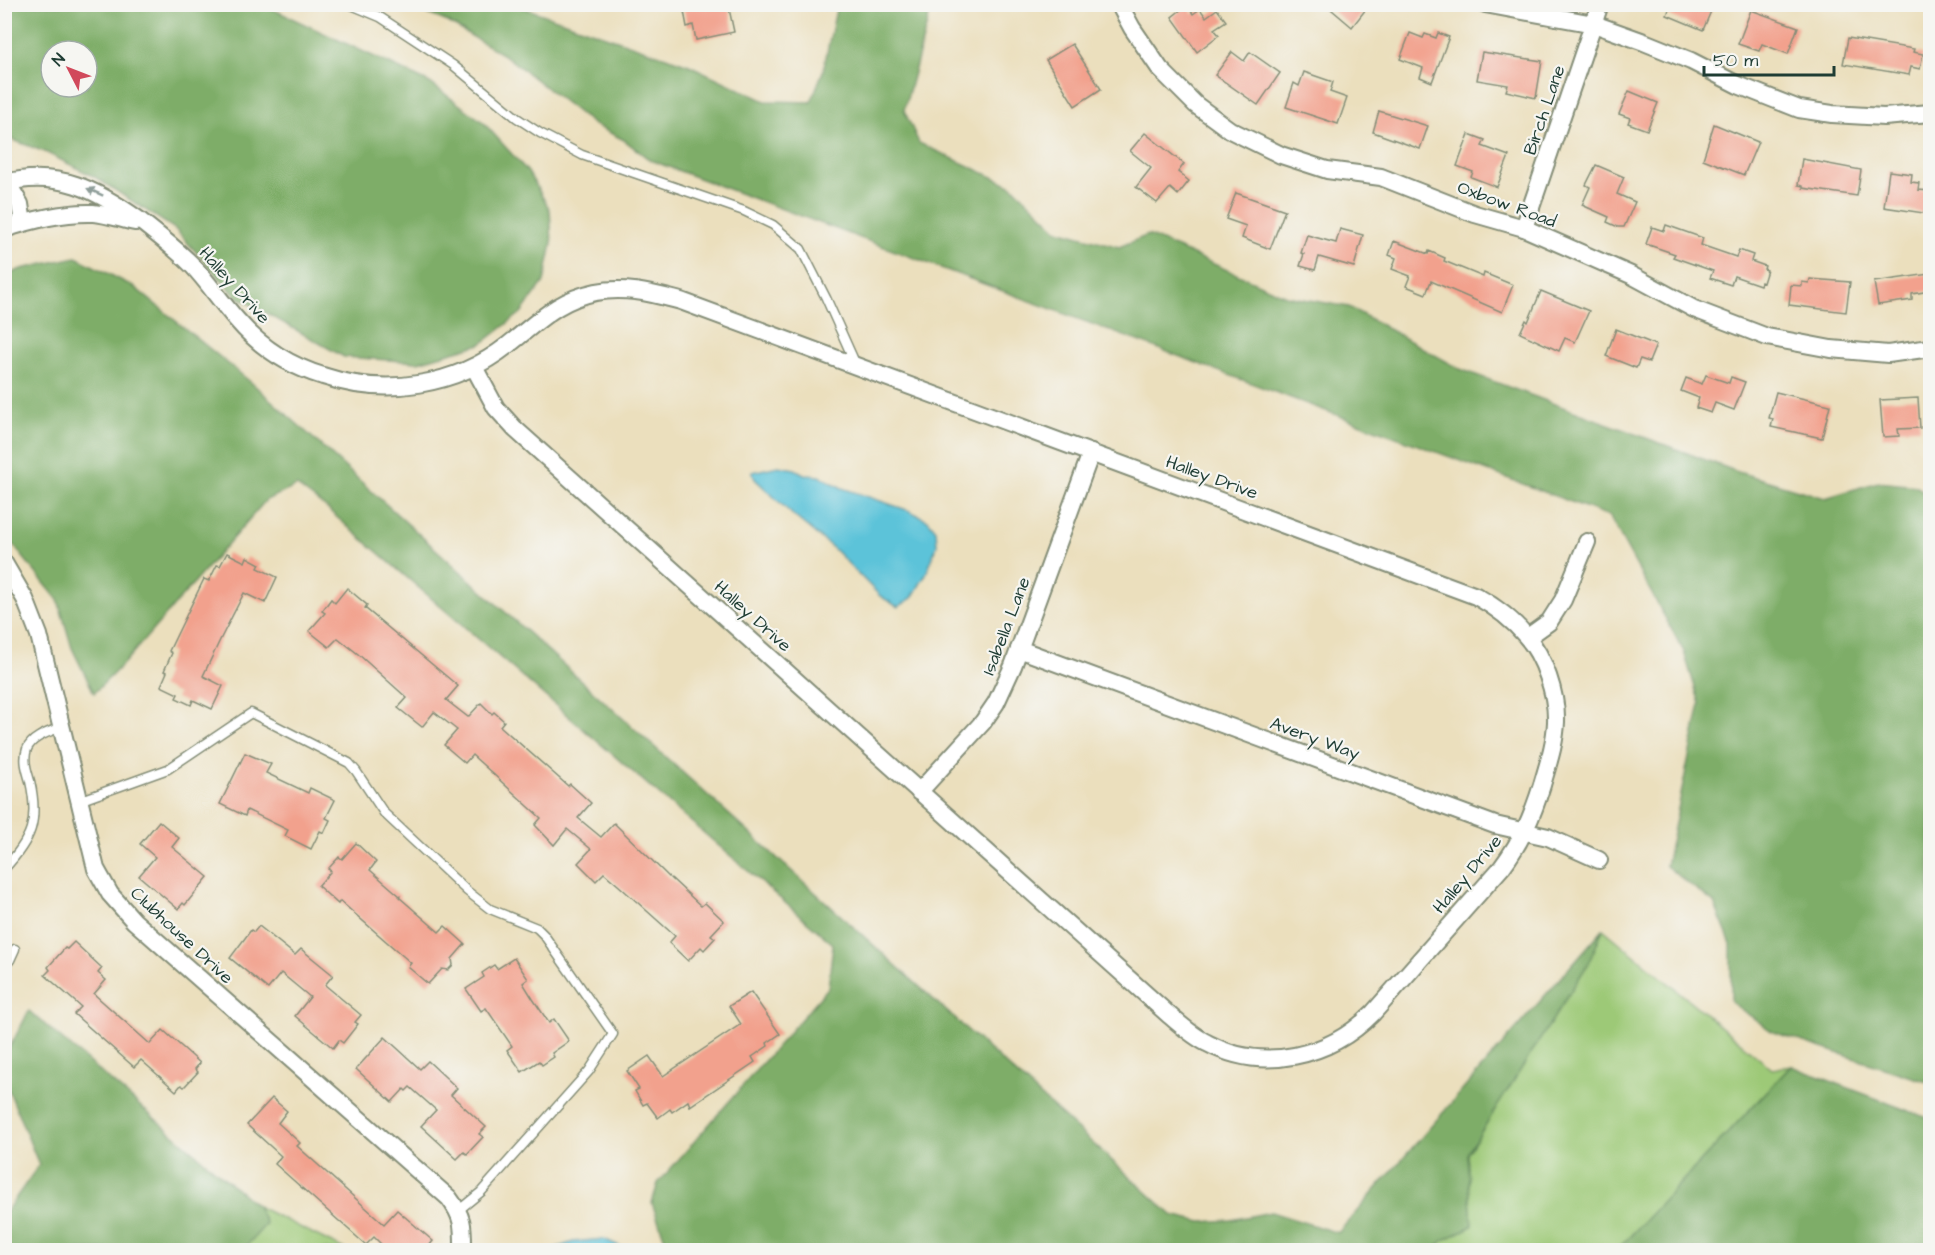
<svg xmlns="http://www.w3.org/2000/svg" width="1935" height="1255" viewBox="0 0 1935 1255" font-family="'Architects Daughter',sans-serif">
<rect width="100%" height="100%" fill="#f6f6f2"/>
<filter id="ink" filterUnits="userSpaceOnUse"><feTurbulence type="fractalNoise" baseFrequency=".0167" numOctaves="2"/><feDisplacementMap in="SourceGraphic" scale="12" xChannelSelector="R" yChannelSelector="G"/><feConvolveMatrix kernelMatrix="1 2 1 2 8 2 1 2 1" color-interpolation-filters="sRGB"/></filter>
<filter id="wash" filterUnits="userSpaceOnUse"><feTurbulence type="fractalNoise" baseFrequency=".008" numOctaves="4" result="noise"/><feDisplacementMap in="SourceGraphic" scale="24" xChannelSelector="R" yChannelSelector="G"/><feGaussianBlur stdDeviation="1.35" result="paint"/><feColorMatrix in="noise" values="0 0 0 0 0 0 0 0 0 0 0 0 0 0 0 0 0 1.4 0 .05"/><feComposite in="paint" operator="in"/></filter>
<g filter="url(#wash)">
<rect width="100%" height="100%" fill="#ebdfbd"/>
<g fill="#9dc977" stroke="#5e8356" stroke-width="1.5">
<polygon points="1603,929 1772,1069 1791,1066 1617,1250 1434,1250 1442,1241 1472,1226 1467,1154 1588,964"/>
<polygon points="257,1206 346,1250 245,1250 249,1243 266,1224"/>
</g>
<g fill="#7ead68" stroke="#4e754e" stroke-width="1.5" fill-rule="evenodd">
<path d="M4,5H264L430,83L483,122L528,172L550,210L552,244L544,282L521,313L481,344L418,362L344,357L236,296L175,229L95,177L45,152L5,137ZM51,51H87V87H51Z"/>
<polygon points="406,5 516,5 689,65 765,101 811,102 823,71 837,5 932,5 904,110 919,143 1012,186 1058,230 1119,247 1148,235 1286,296 1349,307 1460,369 1738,472 1825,498 1878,482 1917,486 1930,498 1930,1083 1773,1032 1731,1002 1731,944 1714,903 1666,866 1700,704 1684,652 1609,516 650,160 624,140 593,124 507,57 448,22"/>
<polygon points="76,257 134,287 253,384 1172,1215 1201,1222 1231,1220 1271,1212 1338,1233 1603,929 1588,964 1467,1154 1472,1226 1442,1241 1434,1250 673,1250 666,1242 652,1203 658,1183 828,988 833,944 325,507 297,486 266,500 124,663 94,693 72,648 58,600 5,535 5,276 21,269"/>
<polygon points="29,1011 257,1206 266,1224 249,1243 245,1250 5,1250 5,1213 39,1165 5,1081 5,1056"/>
<polygon points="1791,1066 1930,1119 1930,1250 1617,1250"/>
</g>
<g fill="#5cc3d9" stroke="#3e8086" stroke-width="1.5">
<polygon points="778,466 795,469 806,475 820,476 842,488 910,511 928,520 936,530 937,545 926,574 912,598 898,607 880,596 834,549 794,516 755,479 752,472"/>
<polygon points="604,1239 628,1250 551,1250 573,1242"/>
</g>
<g id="blocks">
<g fill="#f2a18d">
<polygon points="691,4 728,4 734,32 696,40 693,25 687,27 683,6"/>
<polygon points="1325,4 1370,4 1352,27"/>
<polygon points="1671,4 1714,4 1703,30 1667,15"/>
<polygon points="1187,5 1193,14 1200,9 1206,17 1217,9 1226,21 1214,29 1219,35 1197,52 1172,17"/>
<polygon points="1751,10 1798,27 1788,54 1762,44 1759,51 1738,44"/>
<polygon points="1410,33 1423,38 1425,34 1436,38 1438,33 1449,37 1432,82 1420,77 1423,68 1400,59"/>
<polygon points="1848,38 1914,49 1913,52 1923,54 1920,69 1911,67 1909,75 1843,64"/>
<polygon points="1072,44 1101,89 1075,106 1046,60"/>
<polygon points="1232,52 1244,61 1250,52 1280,73 1258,105 1215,75"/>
<polygon points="1482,52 1542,61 1536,98 1506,91 1508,85 1477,80"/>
<polygon points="1304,72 1333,82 1330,92 1347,98 1338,124 1286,107 1294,83 1299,86"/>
<polygon points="1629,91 1658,103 1647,130 1628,123 1630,118 1619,114"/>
<polygon points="1379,111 1428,126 1420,149 1373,132"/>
<polygon points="1714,124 1758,142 1744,175 1703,159"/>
<polygon points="1145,133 1184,164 1178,172 1189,181 1178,195 1170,188 1157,203 1136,187 1151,168 1130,151"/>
<polygon points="1469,134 1485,140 1482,146 1509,156 1497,187 1471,177 1473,172 1457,166"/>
<polygon points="1802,159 1861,170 1857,196 1803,188 1803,186 1798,185"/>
<polygon points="1596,165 1624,177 1617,194 1635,202 1624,227 1618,227 1607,222 1609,217 1582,205 1590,187 1586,185"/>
<polygon points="1889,171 1912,174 1911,182 1919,183 1918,190 1930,191 1930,214 1884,207"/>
<polygon points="1236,193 1285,210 1270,249 1242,238 1246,226 1226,219"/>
<polygon points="1666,225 1703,238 1701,245 1736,257 1739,250 1753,255 1751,261 1765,266 1764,269 1767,270 1763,283 1761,282 1760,285 1734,276 1731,285 1710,278 1713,271 1673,257 1675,254 1646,244 1652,227 1664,231"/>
<polygon points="1340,229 1363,235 1354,267 1319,257 1315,270 1300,266 1304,254 1301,253 1307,235 1336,243"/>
<polygon points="1394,241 1428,254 1429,251 1445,258 1444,261 1483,277 1484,273 1513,285 1502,312 1431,281 1426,294 1406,286 1410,276 1392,269 1396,258 1389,255"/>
<polygon points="1929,274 1930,291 1912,294 1912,300 1878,305 1874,282"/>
<polygon points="1810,279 1850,282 1846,312 1789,305 1791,285 1802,286 1802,282 1809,283"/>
<polygon points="1541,291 1589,311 1575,342 1565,338 1559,351 1520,333 1526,320 1528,322"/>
<polygon points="1616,329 1656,345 1649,362 1640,359 1636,368 1606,356"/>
<polygon points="1706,375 1729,383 1731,377 1745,382 1734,410 1715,403 1711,413 1696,408 1699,398 1681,391 1686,378 1702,384"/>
<polygon points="1776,392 1830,405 1822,438 1771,427 1773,419 1769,418"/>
<polygon points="1918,398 1920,428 1898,429 1899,436 1883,437 1880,400"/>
<polygon points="227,553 245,562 247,557 260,564 258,568 277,577 265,603 244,593 221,638 203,676 223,686 212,709 193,700 191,705 176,698 178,694 161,686 167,672 164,671 172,653 169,651 183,622 204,579 209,581 217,565 220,566"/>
<polygon points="347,588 367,605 365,608 458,686 446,700 468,717 481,703 492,714 494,712 504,721 500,726 568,786 570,784 591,803 578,818 601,837 614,823 672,880 672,879 701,906 705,903 724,921 711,935 715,938 704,950 701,947 688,961 669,943 675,936 618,885 604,873 596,881 578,863 591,849 567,829 554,845 535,825 541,818 492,773 472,755 465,763 444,745 457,730 434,712 422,727 398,708 407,698 358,654 338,638 329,647 309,631 325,613 322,611 331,599 335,603"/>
<polygon points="245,753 271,764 266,773 308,793 310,788 335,800 326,818 330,820 324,833 320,831 311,849 285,836 288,830 247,810 245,816 220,804"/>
<polygon points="159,821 179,838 172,847 208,877 185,905 183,903 178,909 139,876 155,857 140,844"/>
<polygon points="356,843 376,862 370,870 400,896 399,897 439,932 445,926 465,944 452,959 453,965 448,970 442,969 428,984 408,967 411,963 340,901 338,904 318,886 331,871 328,869 339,857 342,859"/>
<polygon points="259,926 295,955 301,949 333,975 325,985 361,1015 355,1022 358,1024 343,1043 339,1040 333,1048 295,1016 310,997 281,973 268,989 230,958 251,930 254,932"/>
<polygon points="74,942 102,968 98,973 106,980 94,994 150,1044 163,1030 200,1063 195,1069 198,1072 184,1087 181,1085 176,1091 141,1060 134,1067 74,1014 81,1007 45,975 50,970 48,967 65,948 67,949"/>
<polygon points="514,958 528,979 523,983 533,999 549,1023 554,1019 569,1041 552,1053 554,1057 542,1065 539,1061 522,1072 507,1050 512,1046 486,1008 481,1011 466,989 484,977 482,973 494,965 497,969"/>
<polygon points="751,992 780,1034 767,1043 768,1046 752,1057 755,1062 690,1106 688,1101 672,1112 670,1109 658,1118 647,1103 643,1105 635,1091 639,1089 627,1071 649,1056 663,1076 741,1024 729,1006"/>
<polygon points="385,1037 420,1069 428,1061 457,1088 451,1095 486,1127 479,1134 483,1137 467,1154 464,1152 457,1159 421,1126 436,1110 410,1087 406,1091 404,1089 392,1102 356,1069"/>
<polygon points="272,1098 287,1111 278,1123 298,1141 300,1143 297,1146 384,1224 397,1210 433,1241 425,1251 388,1251 374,1237 366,1245 275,1164 281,1156 247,1125"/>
</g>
</g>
</g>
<g filter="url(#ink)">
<use href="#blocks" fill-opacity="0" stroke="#858e78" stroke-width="1.5"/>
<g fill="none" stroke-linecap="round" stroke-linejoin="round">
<defs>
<g id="service">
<polyline points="349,4 380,17 453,65 517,118 540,133 582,155 744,211 773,225 801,249 826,298 856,365"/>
<polyline points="79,801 168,769 251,713 349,763 356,771 384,813 467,891 490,909 537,928 544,935 613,1034 589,1071 481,1192 459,1210"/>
<path d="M4,869C32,839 39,821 30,781C27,771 23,760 27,749C32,737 49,732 61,727"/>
<polyline points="4,966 10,960 15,949"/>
</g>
<g id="minor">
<polyline points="1119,4 1132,28 1160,69 1196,105 1230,130 1281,155 1327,170 1381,177 1475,214 1524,228 1631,275 1694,309 1767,337 1831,349 1888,354 1930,348"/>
<polyline points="1485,4 1594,24 1644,42 1691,61 1738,85 1799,109 1832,114 1884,117 1930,113"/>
<polyline points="7,182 20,204 23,223"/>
<path d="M4,183C58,169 97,190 139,220C157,234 175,248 191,264C208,282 221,302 237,320C260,347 290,366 323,376C386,397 456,386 508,345C538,322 557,300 596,292C626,286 653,294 681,301L1476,596C1494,606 1512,619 1526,636C1544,656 1557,695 1556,722C1555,744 1548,764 1542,785C1532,817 1522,840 1502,867L1373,1013C1330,1057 1263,1073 1207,1043C1193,1036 1181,1025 1169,1015L515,429L496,408L474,367"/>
<polyline points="1524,228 1600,4"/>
<path d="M4,229C33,220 63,212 93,213C107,214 121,219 135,222"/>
<path d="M4,563L25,599L39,635L96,869L110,894L134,921L449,1198C464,1218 463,1227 463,1250"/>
<polyline points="1528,637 1549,622 1563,600 1587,542"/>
<polyline points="1019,649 1495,825 1548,837 1599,860"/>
<polyline points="919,792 983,722 996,703 1013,666 1091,453"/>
</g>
</defs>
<use href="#service" stroke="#858e78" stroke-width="11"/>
<use href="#minor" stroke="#858e78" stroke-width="20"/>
<use href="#service" stroke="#fff" stroke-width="8"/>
<use href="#minor" stroke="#fff" stroke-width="16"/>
</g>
<defs><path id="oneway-solid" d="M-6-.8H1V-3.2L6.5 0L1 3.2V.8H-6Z" transform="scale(1.5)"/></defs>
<use fill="#8f9e9a" href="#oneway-solid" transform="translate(95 192) rotate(-156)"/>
</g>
<g text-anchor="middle" stroke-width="4.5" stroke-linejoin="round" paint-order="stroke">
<g font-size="18" fill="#1f3d34" stroke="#f6f6f2">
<text transform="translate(1544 110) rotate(-71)" y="6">Birch Lane</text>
<text transform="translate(1507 204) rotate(20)" y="6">Oxbow Road</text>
<text transform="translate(235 285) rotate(48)" y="6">Halley Drive</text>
<text transform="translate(1212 477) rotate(20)" y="6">Halley Drive</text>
<text transform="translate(753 616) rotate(42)" y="6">Halley Drive</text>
<text transform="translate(1006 626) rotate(-69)" y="6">Isabella Lane</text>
<text transform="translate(1315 738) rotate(20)" y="6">Avery Way</text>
<text transform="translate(1467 874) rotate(-50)" y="6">Halley Drive</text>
<text transform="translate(182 935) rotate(43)" y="6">Clubhouse Drive</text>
</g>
</g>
<rect width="1935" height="1255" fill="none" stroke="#f6f6f2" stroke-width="24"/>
<g transform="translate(69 69) rotate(312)"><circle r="28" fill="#f6f6f2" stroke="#a0aca6" stroke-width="1.5"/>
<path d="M0-4.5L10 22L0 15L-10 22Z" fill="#d1495b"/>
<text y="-9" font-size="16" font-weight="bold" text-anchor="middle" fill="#1f3d34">N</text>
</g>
<path d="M1704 66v9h130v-9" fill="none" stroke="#1f3d34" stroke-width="3"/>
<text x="1713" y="66" font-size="18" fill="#1f3d34" stroke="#f6f6f2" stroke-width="4.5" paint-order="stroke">50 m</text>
</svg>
